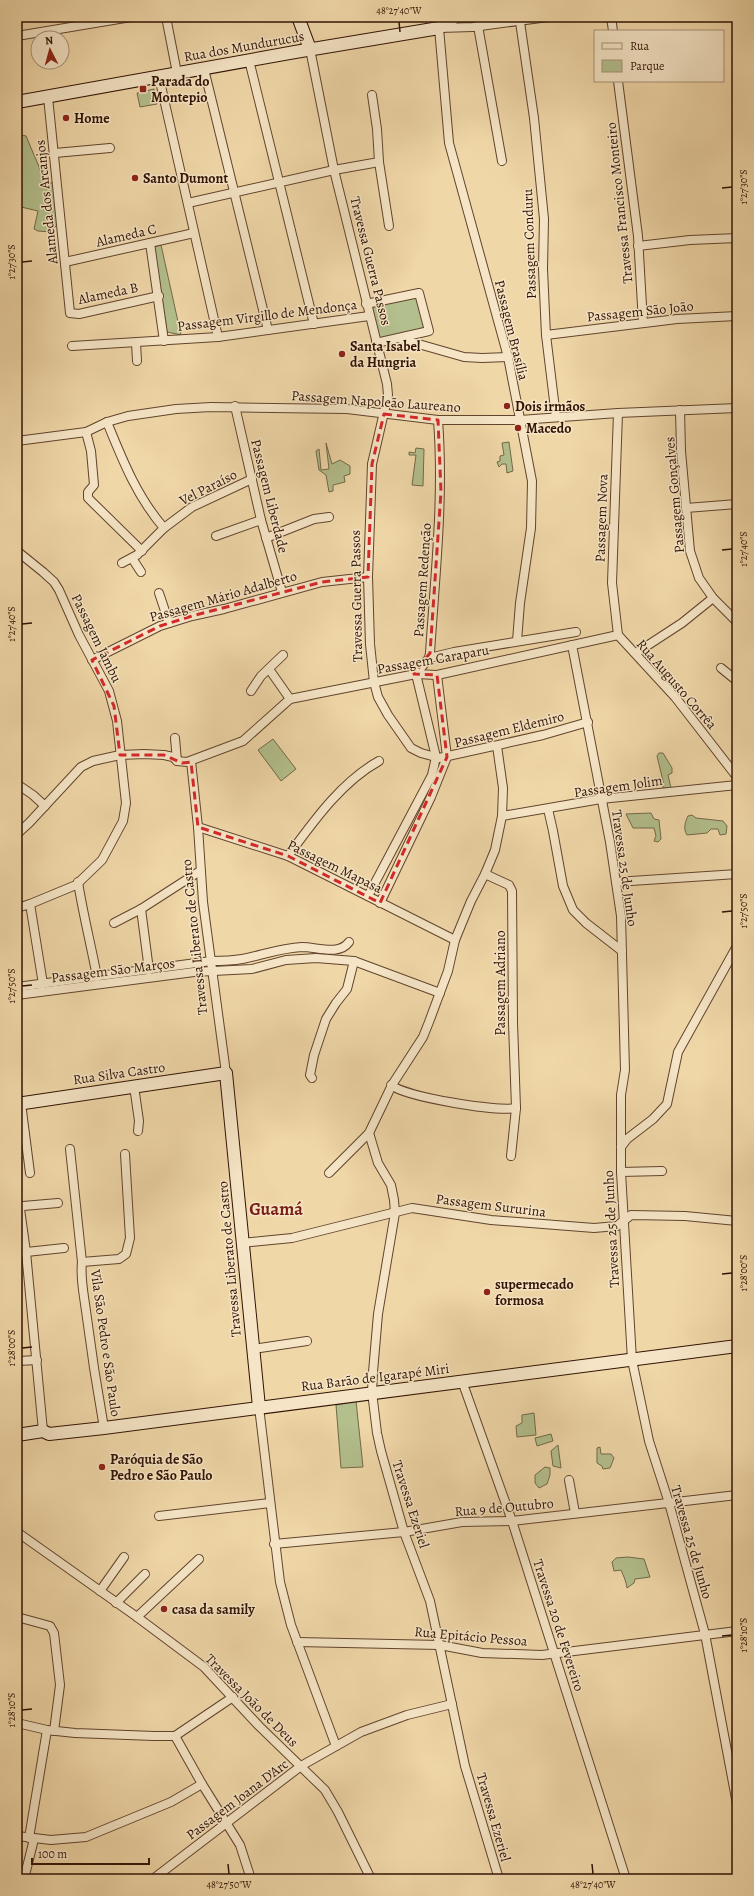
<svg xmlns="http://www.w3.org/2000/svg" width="754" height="1896" viewBox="0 0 754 1896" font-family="Alegreya,serif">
<rect width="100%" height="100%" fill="#f0d7a8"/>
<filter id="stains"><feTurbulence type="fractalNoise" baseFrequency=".005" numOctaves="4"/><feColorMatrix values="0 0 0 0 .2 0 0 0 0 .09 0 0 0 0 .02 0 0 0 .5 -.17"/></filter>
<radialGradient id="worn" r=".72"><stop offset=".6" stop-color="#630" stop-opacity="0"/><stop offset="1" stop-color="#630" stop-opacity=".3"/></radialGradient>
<g fill="#b3bf8d" stroke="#726948">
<polygon points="154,89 157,104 140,107 137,93"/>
<polygon points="17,134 26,136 45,181 52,183 58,203 58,224 50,232 38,231 34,229 38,211 17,206"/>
<polygon points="161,245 181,335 167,332 154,247"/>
<polygon points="419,293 427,328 377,340 369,304"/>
<polygon points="509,442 513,471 507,473 506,464 502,464 499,467 497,462 500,461 500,456 504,455 502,443"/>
<polygon points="326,443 332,464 340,460 350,466 350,474 344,476 345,482 333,485 333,491 329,492 326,475 319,470 316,451 319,449 321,470 329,469"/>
<polygon points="416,448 424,449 423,486 412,485 416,455 409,455 409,452 415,453"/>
<polygon points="273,739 296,769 281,781 258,750"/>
<polygon points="659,753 663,753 672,768 672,773 668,775 671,788 663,788 663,781 657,756"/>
<polygon points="651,813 654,819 659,820 661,839 658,842 654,841 656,836 654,828 633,828 626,814"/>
<path d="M692,815L696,818L723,821L727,826L726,834L720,835L718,829H711L707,833L687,835C683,829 685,822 688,816Z"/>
<polygon points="356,1401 363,1467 341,1468 336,1405"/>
<polygon points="534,1413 536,1435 517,1437 516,1426 522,1423 522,1415"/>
<polygon points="551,1434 553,1441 537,1446 535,1438"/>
<polygon points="558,1445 561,1468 553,1466 551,1451"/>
<polygon points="600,1447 601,1454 611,1454 614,1458 610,1468 603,1469 602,1466 597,1463 597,1448"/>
<polygon points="545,1467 550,1468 550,1475 547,1484 539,1488 535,1483 535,1475"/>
<path d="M628,1557L644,1559L650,1577L635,1579L634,1583L627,1588C626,1581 624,1577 621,1570L614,1571L612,1562L616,1558Z"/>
</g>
<polygon fill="#9abaa7" stroke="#707766" points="466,17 515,17 466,25 465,20"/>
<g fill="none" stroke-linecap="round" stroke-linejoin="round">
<polyline stroke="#9abaa7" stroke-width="8" points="448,26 486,17"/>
<defs>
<g id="street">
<polyline points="166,17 177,73"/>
<polyline points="611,17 613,31"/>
<polyline points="520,22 534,118 544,219 543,269 546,335 556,417"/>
<polyline points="478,26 502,161"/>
<polyline points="17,36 131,17"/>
<polyline points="310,49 334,170 387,384 388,395 372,464 368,577 370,644 374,682 378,697 388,715 411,748 421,753 439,758 543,735 588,722"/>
<polyline points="249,60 314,324"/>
<polyline points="204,69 268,330"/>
<polyline points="159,77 218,337"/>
<polyline points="618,81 638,236 643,323"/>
<polyline points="372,95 377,129 379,162 389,226"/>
<polyline points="48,97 70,313 79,314 159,296"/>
<polyline points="55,153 110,148"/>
<polyline points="188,203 334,170 379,162"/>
<polyline points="150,243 164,341"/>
<polyline points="638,246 690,240 737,238"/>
<polyline points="65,262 194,233"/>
<polyline points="366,304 419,293 429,331 376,343"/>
<polyline points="546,335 677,319 737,316"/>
<polyline points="401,339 464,357 482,358 508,357"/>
<polyline points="136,343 137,361"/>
<polyline points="72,346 218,337 369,316"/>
<polyline points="235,406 261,520 282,592"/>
<polyline points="680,410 681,451 690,551 699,578 713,598 737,622"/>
<polyline points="618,413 612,583 618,635 675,697 737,777"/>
<path d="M107,422C122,459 137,497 164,528"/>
<polyline points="86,432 91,451 94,485 88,492 88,498 142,551"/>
<polyline points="17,441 86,432 107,422 128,416 176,409 211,407 347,409 438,420 520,420 618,413 737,408"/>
<polyline points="686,508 737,504"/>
<polyline points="216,536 261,520"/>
<polyline points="266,538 314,519 329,517"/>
<polyline points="17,551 43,572 54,582 59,590 79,635 109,691 117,721 126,803 123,821 102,860 76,885 30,904 17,908"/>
<polyline points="132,558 141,572"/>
<polyline points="122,563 137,555 164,528 192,507 252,479"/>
<polyline points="159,593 169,623"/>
<polyline points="517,641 520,603 531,528 532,481 508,357 449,143 439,28 473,27 548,17"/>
<polyline points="572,645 610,842 621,916 625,1070 621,1095 621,1172 632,1360 649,1441 669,1503 705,1634 737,1804"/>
<polyline points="636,653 682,623 713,598"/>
<polyline points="429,658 454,652 576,632"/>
<polyline points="92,660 160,626 192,616 224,609 322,582 368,577"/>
<polyline points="721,668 737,681"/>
<polyline points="269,669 290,699"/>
<polyline points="251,691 261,676 283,655"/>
<polyline points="175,738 177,761"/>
<polyline points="191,761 198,827 203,902 226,1073"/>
<polyline points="17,784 33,795 45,806"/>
<polyline points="548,809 553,831 563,886 573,910 586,923 622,951"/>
<polyline points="502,816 601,799 737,785"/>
<polyline points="198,827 288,856 455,940"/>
<polyline points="17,834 29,823 81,767 93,761 120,755 144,754 164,755 173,757 177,761 187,762 243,741 290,699 416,674 437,675 618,635"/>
<path d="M288,856C313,822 341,782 379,761"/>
<polyline points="485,874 509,885 512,891 513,1023 516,1108 511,1156"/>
<path d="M78,882C83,914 91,945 97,977"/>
<polyline points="616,882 737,874"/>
<path d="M368,896L432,775L436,757L416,674L429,658L430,653C435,576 444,498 438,420"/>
<polyline points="380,903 431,797 447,757 437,675"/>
<polyline points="30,904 43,984"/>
<polyline points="141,909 149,970"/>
<polyline points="114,923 141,909 200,871"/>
<path d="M17,987L211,961C221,961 231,961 242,959C262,955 281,948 302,947C317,947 339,956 349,942"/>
<polyline points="17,995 194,972 252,969 286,960 316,958 354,961 440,993"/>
<polyline points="312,1078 310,1075 314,1055 326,1019 336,1003 347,989 354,961"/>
<path d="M391,1085C406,1097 497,1112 516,1108"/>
<polyline points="134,1086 139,1121 138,1131"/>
<polyline points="21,1103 30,1173"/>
<polyline points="369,1133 378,1163 391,1185 394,1200 395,1213 378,1314 373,1372 372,1392 377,1433 381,1451 404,1532 430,1601 465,1766 499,1879"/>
<polyline points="621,1147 627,1139 653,1119 667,1104 678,1052 737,946"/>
<path d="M70,1149L82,1262C80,1278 84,1295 86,1311C91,1350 97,1389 104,1428"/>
<polyline points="621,1172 662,1171"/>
<polyline points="329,1173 369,1133 392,1085 423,1037 429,1022 448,971 455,940 471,901 485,874 495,850 502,816 503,788 497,746"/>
<polyline points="242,1243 292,1238 412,1208 491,1220 594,1228 617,1226 631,1215 685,1216 737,1221"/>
<polyline points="17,1253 64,1248"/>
<polyline points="82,1262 119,1259 126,1254 130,1238 125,1154"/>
<polyline points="253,1349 307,1341"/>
<polyline points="17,1356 18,1361 37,1360"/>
<polyline points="462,1381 512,1521 626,1879"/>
<polyline points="259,1407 280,1582 291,1625 336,1746"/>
<polyline points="43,1431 26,1252 20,1209 23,1206 58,1203"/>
<polyline points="569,1480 575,1513"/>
<polyline points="159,1516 270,1503"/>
<polyline points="17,1532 137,1617 204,1667 259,1726 325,1790 338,1812 371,1879"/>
<polyline points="274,1544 404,1532 462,1522 512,1521 737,1495"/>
<polyline points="100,1591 124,1557"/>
<polyline points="116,1603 145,1574"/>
<polyline points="17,1617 50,1626 54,1633 60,1685 54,1731"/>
<polyline points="137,1617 199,1559"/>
<polyline points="297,1642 440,1645 482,1653 542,1655 737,1631"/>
<polyline points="17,1723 47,1730 75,1733 154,1736 175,1736 233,1697"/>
<polyline points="175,1736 202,1784 240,1845 251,1879"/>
<polyline points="17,1836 51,1840 86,1837 171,1802 202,1784"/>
<polyline points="29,1838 47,1730"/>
<polyline points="24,1879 34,1839"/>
<polyline points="153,1879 301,1766 361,1732 407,1715 452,1704"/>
</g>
<g id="secondary">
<polyline points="298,17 310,49"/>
<polyline points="17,102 295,52 439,28 455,17"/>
<polyline points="17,1104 226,1073 259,1407"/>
<polyline points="17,1435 43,1431 49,1434 104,1428 737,1346"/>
</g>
</defs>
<use href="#street" stroke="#61442d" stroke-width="10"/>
<use href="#secondary" stroke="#311304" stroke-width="14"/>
<use href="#street" stroke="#f5e5c6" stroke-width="8"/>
<use href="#secondary" stroke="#f5e5c6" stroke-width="12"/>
</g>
<path fill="none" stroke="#d62828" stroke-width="3" stroke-dasharray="8 5" stroke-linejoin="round" d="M384,414L438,420L441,492L430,653L414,674L437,675L447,757L380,903L288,856L198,827L191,762L182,763L164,755H120L114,706L92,660L160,626L192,616L322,582L368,577L372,464Z"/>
<path fill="none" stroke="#311304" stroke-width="1.5" d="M399,22L400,32M722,188L732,187M22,262L32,261M722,550L732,549M22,624L32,623M722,912L732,911M22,986L32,985M722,1274L732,1273M22,1348L32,1347M722,1636L732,1635M22,1710L32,1709M228,1864L229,1874M592,1864L593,1874"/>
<g fill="#8f2418" stroke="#f5e5c6" stroke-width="1.5">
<rect x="139" y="85" width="8" height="8" rx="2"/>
<circle cx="66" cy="118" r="4"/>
<circle cx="135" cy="178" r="4"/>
<circle cx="342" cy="354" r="4"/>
<circle cx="507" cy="406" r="4"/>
<circle cx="518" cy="428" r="4"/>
<circle cx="487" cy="1292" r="4"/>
<circle cx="102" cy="1467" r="4"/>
<circle cx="164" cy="1609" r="4"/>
</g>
<g text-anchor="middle" stroke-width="3" stroke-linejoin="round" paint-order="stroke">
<g font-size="14" fill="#311304" stroke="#f5e5c6">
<text transform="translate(244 46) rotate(-10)" y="5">Rua dos Mundurucus</text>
<text transform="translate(46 202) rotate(-96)" y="5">Alameda dos Arcanjos</text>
<text transform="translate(619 203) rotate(-96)" y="5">Travessa Francisco Monteiro</text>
<text transform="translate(126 235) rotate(-13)" y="5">Alameda C</text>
<text transform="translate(529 244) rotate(-92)" y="5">Passagem Conduru</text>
<text transform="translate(371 261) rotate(76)" y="5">Travessa Guerra Passos</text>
<text transform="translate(108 293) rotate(-12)" y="5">Alameda B</text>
<text transform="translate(640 311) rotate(-6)" y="5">Passagem São João</text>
<text transform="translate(267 315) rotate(-7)" y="5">Passagem Virgillo de Mendonça</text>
<text transform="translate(512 330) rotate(76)" y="5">Passagem Brasília</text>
<text transform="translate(376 401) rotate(4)" y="5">Passagem Napoleão Laureano</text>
<text transform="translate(208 487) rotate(-27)" y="5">Vel Paraíso</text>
<text transform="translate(674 495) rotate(-95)" y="5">Passagem Gonçalves</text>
<text transform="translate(270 496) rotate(76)" y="5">Passagem Liberdade</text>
<text transform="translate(601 518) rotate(-88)" y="5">Passagem Nova</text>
<text transform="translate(422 580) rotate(-86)" y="5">Passagem Redenção</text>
<text transform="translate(223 596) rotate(-16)" y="5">Passagem Mário Adalberto</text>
<text transform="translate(356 596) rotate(-91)" y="5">Travessa Guerra Passos</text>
<text transform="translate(97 638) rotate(64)" y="5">Passagem Jambu</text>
<text transform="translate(433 659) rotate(-10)" y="5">Passagem Caraparu</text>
<text transform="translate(677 684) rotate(49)" y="5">Rua Augusto Corrêa</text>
<text transform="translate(509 729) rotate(-14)" y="5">Passagem Eldemiro</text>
<text transform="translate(618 786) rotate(-8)" y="5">Passagem Jolim</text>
<text transform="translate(335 866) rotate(26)" y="5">Passagem Mapasa</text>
<text transform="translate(625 868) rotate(82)" y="5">Travessa 25 de Junho</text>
<text transform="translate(194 937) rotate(-96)" y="5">Travessa Liberato de Castro</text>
<text transform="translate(113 970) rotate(-7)" y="5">Passagem São Marços</text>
<text transform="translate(500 983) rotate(-90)" y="5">Passagem Adriano</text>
<text transform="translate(119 1073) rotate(-8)" y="5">Rua Silva Castro</text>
<text transform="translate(491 1205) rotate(7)" y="5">Passagem Sururina</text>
<text transform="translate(611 1229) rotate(-93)" y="5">Travessa 25 de Junho</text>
<text transform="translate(229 1259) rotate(-95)" y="5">Travessa Liberato de Castro</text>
<text transform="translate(106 1343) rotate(82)" y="5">Vila São Pedro e São Paulo</text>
<text transform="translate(375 1377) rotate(-7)" y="5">Rua Barão de Igarapé Miri</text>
<text transform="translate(411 1504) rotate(72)" y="5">Travessa Ezeriel</text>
<text transform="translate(504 1507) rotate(-5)" y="5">Rua 9 de Outubro</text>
<text transform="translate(692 1542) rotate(74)" y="5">Travessa 25 de Junho</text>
<text transform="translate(559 1625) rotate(72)" y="5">Travessa 20 de Fevereiro</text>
<text transform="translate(471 1636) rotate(5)" y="5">Rua Epitácio Pessoa</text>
<text transform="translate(252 1700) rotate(45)" y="5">Travessa João de Deus</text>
<text transform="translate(237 1799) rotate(-37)" y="5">Passagem Joana D’Arc</text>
<text transform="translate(494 1817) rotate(74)" y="5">Travessa Ezeriel</text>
</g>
<g font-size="14" font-weight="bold" fill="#311304" stroke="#f5e5c6" text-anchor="start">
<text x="151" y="86">Parada do<tspan x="151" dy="16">Montepio</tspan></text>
<text x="74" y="123">Home</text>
<text x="143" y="183">Santo Dumont</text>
<text x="350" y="351">Santa Isabel<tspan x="350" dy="16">da Hungria</tspan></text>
<text x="515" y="411">Dois irmãos</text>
<text x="526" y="433">Macedo</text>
<text x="495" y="1289">supermecado<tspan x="495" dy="16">formosa</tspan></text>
<text x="110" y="1464">Paróquia de São<tspan x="110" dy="16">Pedro e São Paulo</tspan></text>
<text x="172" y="1614">casa da samily</text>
</g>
<g font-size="18" font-weight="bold" fill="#7a1f14" stroke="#f5e5c6">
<text x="276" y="1215">Guamá</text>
</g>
</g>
<rect width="754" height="1896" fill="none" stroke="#f0d7a8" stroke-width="44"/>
<rect x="594" y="30" width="130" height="52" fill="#f5e5c6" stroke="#a79178"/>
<rect x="602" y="43" width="20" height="6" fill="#f5e5c6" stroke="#a79178"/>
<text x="630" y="50" font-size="12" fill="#311304">Rua</text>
<rect x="602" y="60" width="20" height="12" fill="#b3bf8d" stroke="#a79178"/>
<text x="630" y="70" font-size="12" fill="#311304">Parque</text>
<g transform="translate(50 50) rotate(354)"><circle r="19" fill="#f5e5c6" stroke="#a79178"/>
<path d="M0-3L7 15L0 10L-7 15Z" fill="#8f2418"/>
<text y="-6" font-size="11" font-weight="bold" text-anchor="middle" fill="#311304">N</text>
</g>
<path d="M32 1858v6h117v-6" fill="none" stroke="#311304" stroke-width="2"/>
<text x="38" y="1858" font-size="12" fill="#311304" stroke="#f5e5c6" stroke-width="3" paint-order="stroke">100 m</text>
<rect x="22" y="22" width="710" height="1852" fill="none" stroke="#311304" stroke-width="1.5"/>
<g font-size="10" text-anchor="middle" fill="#311304">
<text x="399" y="14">48°27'40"W</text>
<text transform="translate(743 187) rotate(-90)" y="4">1°27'30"S</text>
<text transform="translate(11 262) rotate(-90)" y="4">1°27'30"S</text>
<text transform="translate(743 549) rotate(-90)" y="4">1°27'40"S</text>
<text transform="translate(11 624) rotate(-90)" y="4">1°27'40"S</text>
<text transform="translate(743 911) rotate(-90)" y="4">1°27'50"S</text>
<text transform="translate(11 986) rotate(-90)" y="4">1°27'50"S</text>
<text transform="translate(743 1273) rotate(-90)" y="4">1°28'00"S</text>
<text transform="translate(11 1348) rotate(-90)" y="4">1°28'00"S</text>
<text transform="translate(743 1635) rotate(-90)" y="4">1°28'10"S</text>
<text transform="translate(11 1710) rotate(-90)" y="4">1°28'10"S</text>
<text x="229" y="1888">48°27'50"W</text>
<text x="593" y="1888">48°27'40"W</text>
</g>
<rect width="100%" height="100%" filter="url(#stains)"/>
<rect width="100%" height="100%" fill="url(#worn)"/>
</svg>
